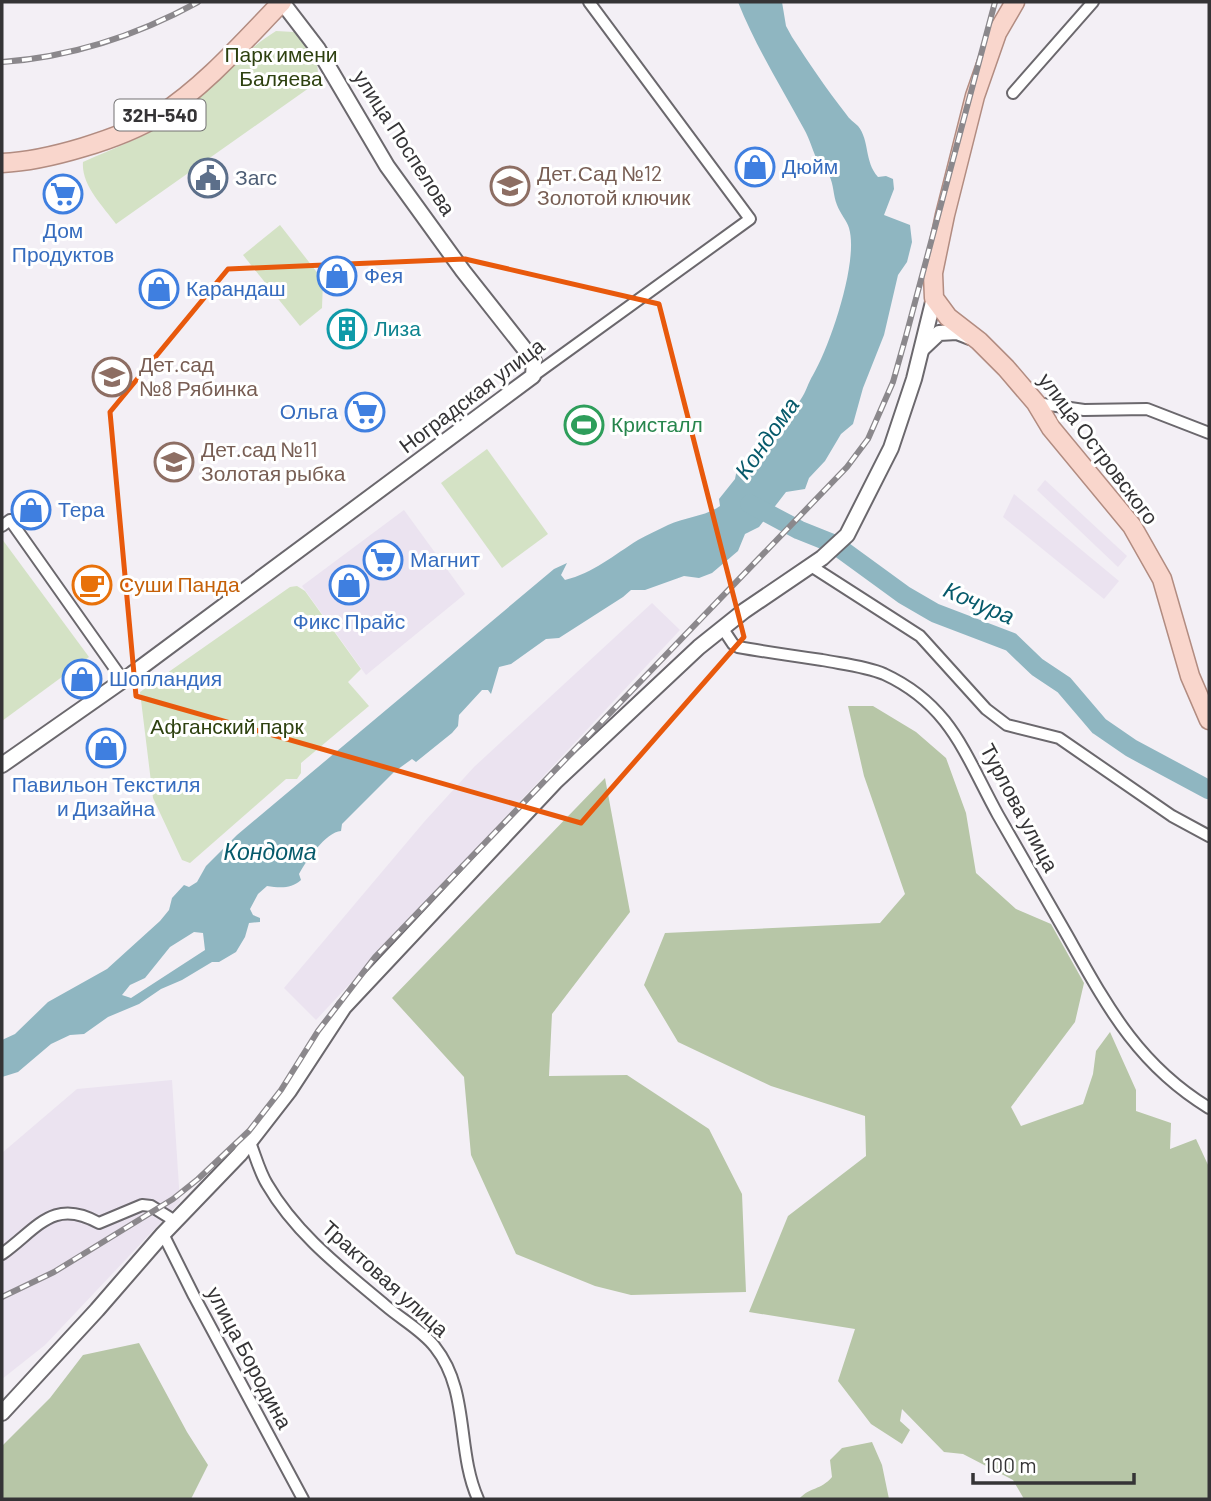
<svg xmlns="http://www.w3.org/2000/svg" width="1211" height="1501" viewBox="0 0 1211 1501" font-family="Barlow,sans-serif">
<rect width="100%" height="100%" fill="#f3eff5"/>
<g fill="#ebe3f0">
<polygon points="1045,480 1127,556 1118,567 1037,490"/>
<polygon points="1014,494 1119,581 1104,599 1003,517"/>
<polygon points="404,510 465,594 366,675 302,586"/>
<polygon points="652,603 680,630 316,1020 284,988 424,822 474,767"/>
<polygon points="172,1080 180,1202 45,1345 2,1379 2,1153 77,1089"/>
</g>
<g fill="#d4e2c5">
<path d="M276,31L294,32C309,48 323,60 316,83L116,224C103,206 81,185 83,162C114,148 149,136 176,115C211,89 239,54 276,31Z"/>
<polygon points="280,225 323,280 322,308 300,326 243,255"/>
<polygon points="487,449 548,534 502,568 441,483"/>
<polygon points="2,539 89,657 2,721"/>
<polygon points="297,586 305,591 361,669 348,682 369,706 301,763 301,773 297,779 286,779 190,863 182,860 153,798 140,692 290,587"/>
</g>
<g fill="#b7c6a7">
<polygon points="848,706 873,706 916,732 946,758 966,813 976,873 1016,909 1051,924 1084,983 1075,1022 1011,1107 1021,1126 1083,1104 1093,1074 1096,1051 1110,1032 1136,1090 1136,1111 1171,1123 1170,1149 1196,1139 1209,1167 1209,1499 1024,1499 1013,1480 963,1454 944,1452 902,1409 900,1421 910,1430 902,1444 871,1424 838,1381 855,1329 749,1312 788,1216 866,1156 865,1116 771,1086 678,1042 644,985 665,933 880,923 905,894 864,776"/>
<polygon points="605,778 630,912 552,1014 549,1076 627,1075 709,1129 742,1194 746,1292 631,1295 595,1286 516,1254 471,1155 464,1077 392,998"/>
<polygon points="139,1343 187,1432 208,1465 191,1499 2,1499 2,1446 50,1398 83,1355"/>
<path d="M872,1442L882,1465L889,1499H799C811,1486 820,1491 832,1477L830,1460L842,1448Z"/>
</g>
<path fill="#8fb6c1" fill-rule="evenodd" d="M738,2H782L786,26L792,37C809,63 827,90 846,114C849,119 854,122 858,126C870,141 864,161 878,177L886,176L893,179L894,189L884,215L910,225L912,242L907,262L898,275L884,335L863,388L853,424L841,434L825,461L809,478L805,489L786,492L759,527L745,534L738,551L712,573L699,578L684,576L645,590H631L623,597L559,638L546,639L511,664L499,667L491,694L488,690H482L459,715L458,726L452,733L416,762L412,759L394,772L342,824L341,831C326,832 306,861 299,874L301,880C291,889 280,888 267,886L258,894L250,909L253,915L260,918V922L249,923L245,937L236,952L219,962H212L182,980L161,989L139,1004L108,1017L84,1034L70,1035L51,1044L18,1072L2,1077V1040L15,1034L48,1002L107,969L160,921L169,910L172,898L184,885L189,887L197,882L206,866L237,835L554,569L567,563L561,575L565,580C593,573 614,555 638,540C647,535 658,530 668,525C685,517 704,517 720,506L719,499L735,479L737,469C765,451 783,426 801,399C806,392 808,383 813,375C830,346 859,261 849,228C847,221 840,213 837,205C833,195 834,185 829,175C827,170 822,167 819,163C813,153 810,139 804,129C781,87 756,47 738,2ZM194,932L203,933L205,950L131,998L122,995L130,985L145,978L170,947Z"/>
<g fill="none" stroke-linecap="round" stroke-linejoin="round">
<polyline stroke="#8fb6c1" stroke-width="19" points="750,504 799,530 834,544 904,595 935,613 1011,642 1037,667 1064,685 1099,726 1131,748 1209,790"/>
<defs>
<g id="minor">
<polyline points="1013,93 1093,2"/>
<polyline points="533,376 750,219 589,2"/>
<polyline points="1036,403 1084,410 1147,409 1209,433"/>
<polyline points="2,526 10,520 123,680"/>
<polyline points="811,566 920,636 986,709 1007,725 1059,738 1172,816 1209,836"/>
<path d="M723,629L733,644L738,647C766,652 794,656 822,660C842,664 865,666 884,674C951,705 965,755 998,815C1021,855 1044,895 1067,935C1107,1006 1137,1064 1209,1108"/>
<path d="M249,1140C255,1154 259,1171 267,1184C296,1234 342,1269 386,1306C401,1319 423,1331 435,1347C470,1391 456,1450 478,1499"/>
<polyline points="163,1234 194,1296 303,1499"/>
<path d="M2,1254C37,1229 53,1197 99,1223L142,1205L151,1206L175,1221"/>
</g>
<g id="tertiary">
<polyline points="922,349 939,333 957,332 970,337"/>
<polyline points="2,765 132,674 533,376 534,361 463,271 387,166 318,49 282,2"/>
<polyline points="2,1413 97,1310 163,1234 240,1154 289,1091 344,1007 555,782 699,647 744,611 822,558 847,535 891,448 914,379 934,298"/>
</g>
<g id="primary">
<polyline points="1015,2 997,33 975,96 945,215 933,273 934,298 948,317 979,341 1006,368 1036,403 1051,428 1132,526 1162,579 1190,676 1209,720"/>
<path d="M2,163C47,161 121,139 160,115C206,85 244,41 282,2"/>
</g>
</defs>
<use href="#minor" stroke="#6b686d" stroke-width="14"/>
<use href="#tertiary" stroke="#6b686d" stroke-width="18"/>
<use href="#primary" stroke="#b28c81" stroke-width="21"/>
<use href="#minor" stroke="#fff" stroke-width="10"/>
<use href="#tertiary" stroke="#fff" stroke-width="14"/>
<use href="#primary" stroke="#f9d6cc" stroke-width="18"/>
<defs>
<g id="rail">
<path d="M2,62C70,57 138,35 198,2"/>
<polyline points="2,1297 54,1272 173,1199 198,1179 249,1131 281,1090 318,1031 375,957 847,467 868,439 893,382 906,336 995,2"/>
</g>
</defs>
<use href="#rail" stroke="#8b888c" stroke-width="6"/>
<use href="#rail" stroke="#fff" stroke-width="3.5" stroke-dasharray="10" stroke-linecap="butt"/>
</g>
<path fill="none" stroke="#e8590c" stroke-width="5" stroke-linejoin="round" d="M465,259L659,304L744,637L581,823L136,696L110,412L228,269Z"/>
<defs>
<symbol id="shop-ring" viewBox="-11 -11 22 22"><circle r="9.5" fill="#fff" stroke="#3f7fe0" stroke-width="1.5"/><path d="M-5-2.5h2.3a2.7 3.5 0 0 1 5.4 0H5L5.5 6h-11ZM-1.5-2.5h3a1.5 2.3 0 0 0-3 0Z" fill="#3f7fe0"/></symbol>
<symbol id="civic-ring" viewBox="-11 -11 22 22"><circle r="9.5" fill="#fff" stroke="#5c6f8a" stroke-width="1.5"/><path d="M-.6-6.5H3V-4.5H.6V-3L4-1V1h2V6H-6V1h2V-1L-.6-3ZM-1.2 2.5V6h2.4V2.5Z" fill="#5c6f8a"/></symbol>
<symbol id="school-ring" viewBox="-11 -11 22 22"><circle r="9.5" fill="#fff" stroke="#8d6e63" stroke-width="1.5"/><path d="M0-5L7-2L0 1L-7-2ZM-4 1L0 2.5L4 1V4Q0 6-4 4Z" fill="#8d6e63"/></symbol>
<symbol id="supermarket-ring" viewBox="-11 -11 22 22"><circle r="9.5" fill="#fff" stroke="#3f7fe0" stroke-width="1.5"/><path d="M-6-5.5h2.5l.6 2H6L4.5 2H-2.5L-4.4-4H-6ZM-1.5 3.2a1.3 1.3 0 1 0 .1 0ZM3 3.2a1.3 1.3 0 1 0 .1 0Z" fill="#3f7fe0"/></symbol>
<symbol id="building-ring" viewBox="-11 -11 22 22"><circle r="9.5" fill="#fff" stroke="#0f9aa8" stroke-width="1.5"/><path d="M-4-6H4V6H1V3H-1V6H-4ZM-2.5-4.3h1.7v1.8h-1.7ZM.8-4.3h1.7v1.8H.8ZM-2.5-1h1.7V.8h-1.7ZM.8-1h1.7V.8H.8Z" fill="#0f9aa8"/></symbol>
<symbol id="stadium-ring" viewBox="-11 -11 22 22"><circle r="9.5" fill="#fff" stroke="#2e9e5b" stroke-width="1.5"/><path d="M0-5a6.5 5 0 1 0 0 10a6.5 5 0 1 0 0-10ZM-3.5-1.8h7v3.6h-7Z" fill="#2e9e5b"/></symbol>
<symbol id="cafe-ring" viewBox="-11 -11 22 22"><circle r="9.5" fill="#fff" stroke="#e8710a" stroke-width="1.5"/><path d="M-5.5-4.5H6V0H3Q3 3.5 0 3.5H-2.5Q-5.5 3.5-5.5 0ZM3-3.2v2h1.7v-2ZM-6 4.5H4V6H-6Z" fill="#e8710a"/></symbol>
</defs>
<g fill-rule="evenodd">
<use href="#shop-ring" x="733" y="145" width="44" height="44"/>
<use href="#civic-ring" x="186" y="156" width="44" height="44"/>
<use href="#school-ring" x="488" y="164" width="44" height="44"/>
<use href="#supermarket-ring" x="41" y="172" width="44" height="44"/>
<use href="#shop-ring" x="315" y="254" width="44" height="44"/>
<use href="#shop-ring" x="137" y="267" width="44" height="44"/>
<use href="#building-ring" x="325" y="307" width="44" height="44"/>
<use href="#school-ring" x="90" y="355" width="44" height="44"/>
<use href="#supermarket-ring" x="343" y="390" width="44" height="44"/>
<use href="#stadium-ring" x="562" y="403" width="44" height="44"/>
<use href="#school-ring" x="152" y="440" width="44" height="44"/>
<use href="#shop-ring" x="9" y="488" width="44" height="44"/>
<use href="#supermarket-ring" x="361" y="538" width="44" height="44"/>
<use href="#cafe-ring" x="70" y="563" width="44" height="44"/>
<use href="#shop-ring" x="327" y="563" width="44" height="44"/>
<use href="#shop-ring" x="60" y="657" width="44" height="44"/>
<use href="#shop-ring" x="84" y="726" width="44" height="44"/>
</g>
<g text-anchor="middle" stroke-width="6" stroke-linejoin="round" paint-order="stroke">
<rect fill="#fff" stroke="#727172" stroke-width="2" x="114.5" y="99.5" width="91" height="31" rx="5"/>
<g font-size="19" font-weight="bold" fill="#353436">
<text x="160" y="122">32Н-540</text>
</g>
<g font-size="21" fill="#2e4110" stroke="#fff">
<text x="281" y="62">Парк имени<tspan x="281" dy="24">Баляева</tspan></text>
<text x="227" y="734">Афганский парк</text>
</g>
<g font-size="21" fill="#353436" stroke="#fff">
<text transform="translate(404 143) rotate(57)" y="7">улица Поспелова</text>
<text transform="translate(472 396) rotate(-37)" y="7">Ноградская улица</text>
<text transform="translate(1098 449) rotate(53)" y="7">улица Островского</text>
<text transform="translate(1019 808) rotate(62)" y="7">Турлова улица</text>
<text transform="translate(385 1279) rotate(42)" y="7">Трактовая улица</text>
<text transform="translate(249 1358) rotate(62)" y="7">улица Бородина</text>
</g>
<g font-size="21" fill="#366cbe" stroke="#fff" text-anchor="start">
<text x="782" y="174">Дюйм</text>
<text x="63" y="238" text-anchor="middle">Дом<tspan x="63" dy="24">Продуктов</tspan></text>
<text x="364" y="283">Фея</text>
<text x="186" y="296">Карандаш</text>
<text x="338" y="419" text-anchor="end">Ольга</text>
<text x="58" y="517">Тера</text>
<text x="410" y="567">Магнит</text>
<text x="349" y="629" text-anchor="middle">Фикс Прайс</text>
<text x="109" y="686">Шопландия</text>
<text x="106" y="792" text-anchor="middle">Павильон Текстиля<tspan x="106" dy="24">и Дизайна</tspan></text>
</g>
<g font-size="21" fill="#785e54" stroke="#fff" text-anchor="start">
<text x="537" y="181">Дет.Сад №12<tspan x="537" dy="24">Золотой ключик</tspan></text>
<text x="139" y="372">Дет.сад<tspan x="139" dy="24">№8 Рябинка</tspan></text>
<text x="201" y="457">Дет.сад №11<tspan x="201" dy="24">Золотая рыбка</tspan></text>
</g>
<g font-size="21" fill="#4e5e75" stroke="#fff" text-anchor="start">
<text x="235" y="185">Загс</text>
</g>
<g font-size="21" fill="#0d838f" stroke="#fff" text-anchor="start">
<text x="374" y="336">Лиза</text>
</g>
<g font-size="21" fill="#27864d" stroke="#fff" text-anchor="start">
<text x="611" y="432">Кристалл</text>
</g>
<g font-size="21" fill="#c56008" stroke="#fff" text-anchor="start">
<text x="119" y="592">Суши Панда</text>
</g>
<g font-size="23" font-style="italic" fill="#065a6b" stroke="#fff">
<text transform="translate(767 438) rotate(-55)" y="8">Кондома</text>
<text transform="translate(979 603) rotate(23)" y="8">Кочура</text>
<text x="270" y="860">Кондома</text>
</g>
</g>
<rect width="1211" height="1501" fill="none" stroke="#353436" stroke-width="7"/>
<path d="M973 1473v10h161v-10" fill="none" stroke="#353436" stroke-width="3.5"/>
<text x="984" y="1473" font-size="21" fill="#353436" stroke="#ffffff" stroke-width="5" paint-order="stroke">100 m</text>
</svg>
